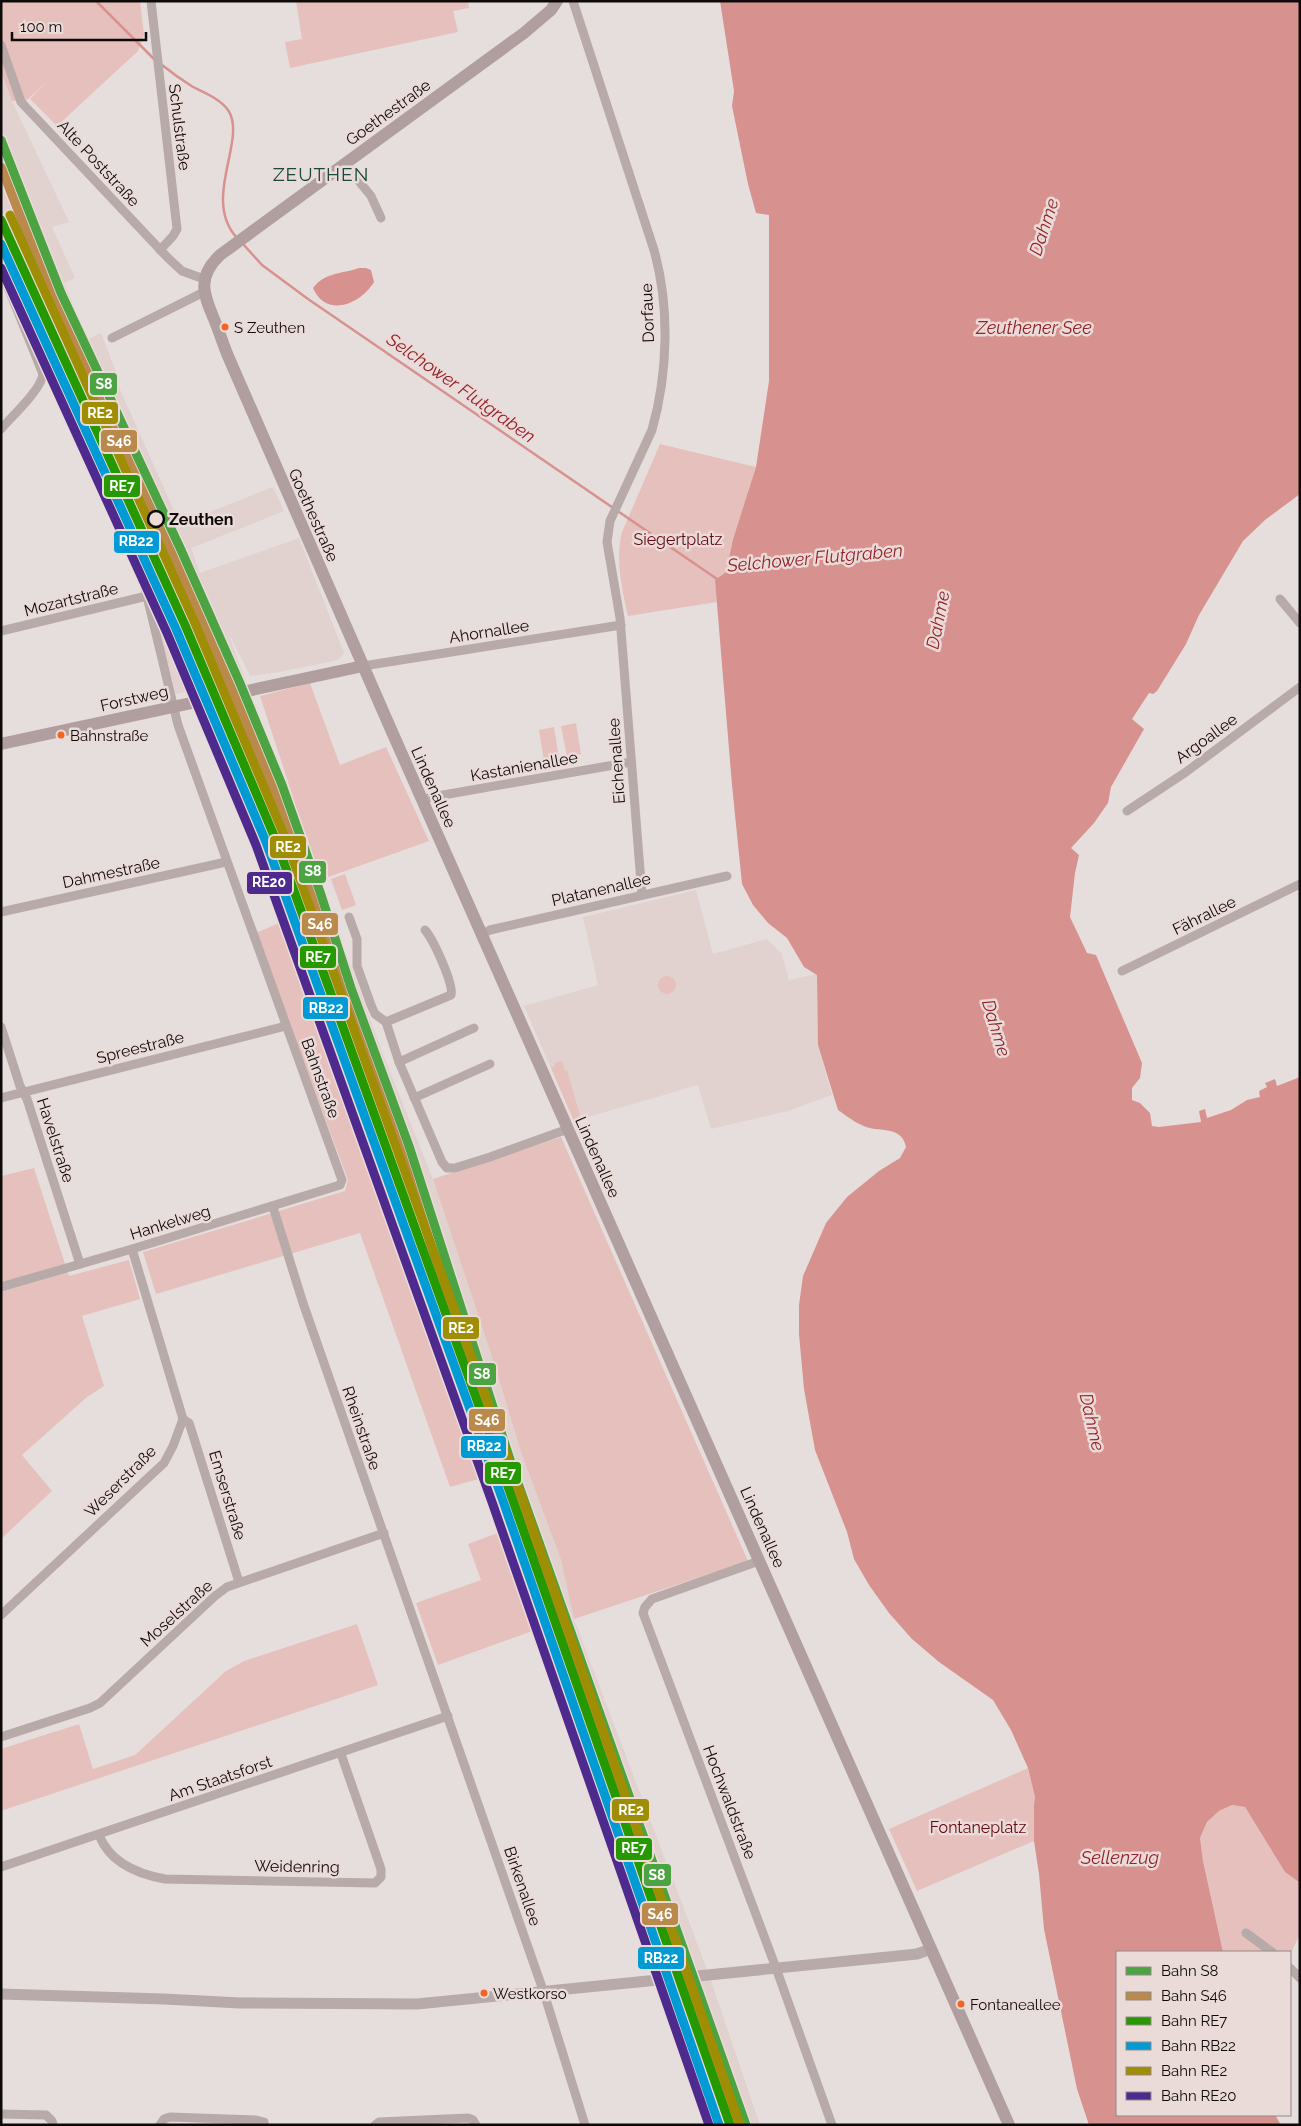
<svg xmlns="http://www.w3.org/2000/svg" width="1301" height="2126" viewBox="0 0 1301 2126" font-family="Raleway,sans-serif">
<rect width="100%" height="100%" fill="#e6dedd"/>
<g fill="#e1d1cf">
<polygon points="1,72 12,101 69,222 52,227 75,278 64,283 88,339 101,333 118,377 118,385 180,524 273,487 284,511 191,548 200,573 299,538 344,653 338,660 279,672 250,676 227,630 383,1054 433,1179 493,1360 521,1452 561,1560 574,1619 708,1972 760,2125 713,2125 280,902 217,736 197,689 176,694 136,547 64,382 42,344 1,242"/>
<polygon points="696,890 713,954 767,939 782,954 789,980 817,974 818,1045 832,1095 788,1111 711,1129 698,1085 574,1121 524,1006 598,985 583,917"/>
</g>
<g fill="#e6c0bd">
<polygon points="1,1 140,1 144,35 138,51 57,126 30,99 46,82 26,101 12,101 1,72"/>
<polygon points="296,1 468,1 469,8 453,11 458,32 290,68 285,42 302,39"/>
<path d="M660,444L756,467L733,539L726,572L715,580L717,602L628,616C622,590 615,558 622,532Z"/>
<polygon points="310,683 340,765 386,747 429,841 320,880 260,696"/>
<polygon points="576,723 581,754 567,757 561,726"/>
<polygon points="554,727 559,758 544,761 539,730"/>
<polygon points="345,874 356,905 342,910 331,879"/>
<polygon points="286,920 482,1478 450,1487 360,1233 156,1294 143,1252 345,1191 348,1180 256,933"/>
<circle cx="667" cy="985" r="9"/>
<polygon points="562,1061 565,1071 567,1070 581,1119 574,1121 551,1068 555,1066 554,1063"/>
<polygon points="561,1137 748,1561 574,1619 561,1560 521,1452 493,1360 433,1179"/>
<polygon points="34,1168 69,1276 129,1260 140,1299 82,1316 104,1386 87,1397 22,1455 52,1491 1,1539 1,1176"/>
<polygon points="503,1531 538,1629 438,1665 416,1603 481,1580 468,1544"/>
<polygon points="357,1624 378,1685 1,1811 1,1749 79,1724 93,1769 135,1755 226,1671 244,1661"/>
<polygon points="1028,1768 1035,1797 1034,1805 1034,1841 917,1891 889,1829"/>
<polygon points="1232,1805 1245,1807 1285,1872 1300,1883 1300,1934 1290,1955 1290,1952 1223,1952 1203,1861 1200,1838 1207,1822 1219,1811"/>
</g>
<g fill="#d7928f">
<path d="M720,1H1300V494L1265,520L1243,541L1199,615L1186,644L1157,691L1153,694L1149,693L1132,719L1144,729L1111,787L1108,803L1094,823L1071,848L1079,855L1075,873L1070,917L1087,953L1096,955L1142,1063L1140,1078L1132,1088V1100L1140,1103L1150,1113L1152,1126L1159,1127L1201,1122L1199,1111L1205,1109L1207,1118L1231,1110L1247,1100L1260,1097L1259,1091L1267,1087L1265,1083L1275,1079L1277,1086L1300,1077V1883L1285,1872L1245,1807L1232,1805L1219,1811L1207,1822L1200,1838L1203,1861L1223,1952H1117V2115H1275L1281,2125H1089L1077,2089L1044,1929L1039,1874L1034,1841V1805L1035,1797L1028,1768L1011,1730L993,1700L939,1662L912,1639L889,1613L869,1585L854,1559L847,1532L815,1450L804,1389L799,1334V1305L803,1276L826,1223L847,1197L879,1171L900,1158L906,1147C902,1126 881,1132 866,1127C855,1123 847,1116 838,1110L818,1045L817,975L804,967L787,938L768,923L753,905L742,884L732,785L715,580L726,572L733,539L756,467L769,381V215L756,213L748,184L732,106L734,91Z"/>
<path d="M359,268H366L371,270L374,282C360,305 326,318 313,288C325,272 342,274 359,268Z"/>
</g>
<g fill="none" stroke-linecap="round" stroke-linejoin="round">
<g stroke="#d7928f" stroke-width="2.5">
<polyline points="96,1 155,60"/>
<path d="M162,65C172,73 182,80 193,87C205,93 220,99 228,110C248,139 201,199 237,238"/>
<polyline points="243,244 262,265 308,299 717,579"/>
</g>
<g stroke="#b8aaa9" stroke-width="9">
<polyline points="151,1 177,229 173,236 160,250"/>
<path d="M573,1L654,250C670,307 668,373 652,430L610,521L607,542L620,618L642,895"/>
<polyline points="1,45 21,102 168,258 182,271 204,279"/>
<polyline points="344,163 371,196 381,218"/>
<path d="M1,270L43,374C41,390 12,416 1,429"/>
<polyline points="112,338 204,292"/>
<polyline points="1280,599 1300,623"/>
<polyline points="1,631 147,596"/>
<polyline points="363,666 621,625"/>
<polyline points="422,800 432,797 631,762"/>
<polyline points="1127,811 1186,772 1300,687"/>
<polyline points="1,912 226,862"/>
<polyline points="349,917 357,939 357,966 371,1005 375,1014 386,1022 399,1062 442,1162 447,1168 455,1168 490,1157 568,1129"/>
<polyline points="482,934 490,930 727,876"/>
<polyline points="1122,971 1300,884"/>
<path d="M386,1022L451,995C454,984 433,939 425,930"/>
<polyline points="1,1027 20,1086 27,1099 80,1264"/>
<polyline points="399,1062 474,1028"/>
<polyline points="1,1098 286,1026"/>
<polyline points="414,1098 490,1064"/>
<polyline points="273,1207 303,1303 544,1993 585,2125"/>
<polyline points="1,1287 132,1249 340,1185 342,1180 178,725 137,555 76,421"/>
<polyline points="183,1419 189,1423 191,1429 239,1582"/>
<polyline points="759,1561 652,1599 645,1607 643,1613 776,1968 832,2125"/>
<polyline points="1,1615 164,1463 173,1446 183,1419 132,1249"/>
<polyline points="1,1737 90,1708 100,1703 215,1596 227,1587 384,1533"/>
<path d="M99,1835C110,1863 137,1874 165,1879L375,1883L381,1877V1869L341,1754"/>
<polyline points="1,1867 448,1716"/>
<polyline points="1246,1933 1272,1952"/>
<polyline points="1290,1968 1300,1978"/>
<polyline points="1,2114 46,2115 52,2121 53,2125"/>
<polyline points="160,2125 164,2119 170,2117 256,2120 264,2122 264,2125"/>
<polyline points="375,2125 379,2122 468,2118 473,2120 476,2125"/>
</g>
<polyline stroke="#b8aaa9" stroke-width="11" points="1,1994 164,1999 240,2003 417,2004 878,1958 917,1954 931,1949"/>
<g stroke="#b09f9e" stroke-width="12">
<path d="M557,1L551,10L524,33L220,255C197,277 203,293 214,319C219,331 223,344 228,356L389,725L1009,2125"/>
<polyline points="1,744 363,666"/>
</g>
<defs>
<polyline id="rail-1" points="1,140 61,293 181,550 239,681 282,785 320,892 351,988 409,1146 514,1472 746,2125"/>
<polyline id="rail-2" points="1,167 52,297 172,554 230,685 273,789 311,895 342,991 400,1149 505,1475 735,2125"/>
<polyline id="rail-3" points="1,220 185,625 275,838 511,1495 730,2125"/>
<polyline id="rail-4" points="1,244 176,629 266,842 502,1498 719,2125"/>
<polyline id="rail-5" points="10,215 194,621 284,835 520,1492 739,2122"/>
<polyline id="rail-6" points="1,268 167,633 256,845 492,1502 709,2125"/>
</defs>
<use href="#rail-1" stroke="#eadbd9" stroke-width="12"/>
<use href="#rail-2" stroke="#eadbd9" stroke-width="12"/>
<use href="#rail-3" stroke="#eadbd9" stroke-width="12"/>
<use href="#rail-4" stroke="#eadbd9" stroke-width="12"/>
<use href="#rail-5" stroke="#eadbd9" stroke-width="12"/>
<use href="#rail-6" stroke="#eadbd9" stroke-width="12"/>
<use href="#rail-1" stroke="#4ba341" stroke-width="9"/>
<use href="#rail-2" stroke="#ba8a4d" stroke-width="9"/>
<use href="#rail-3" stroke="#269900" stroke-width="9"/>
<use href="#rail-4" stroke="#009bd5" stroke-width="9"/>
<use href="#rail-5" stroke="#9f8e04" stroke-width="9"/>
<use href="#rail-6" stroke="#4e2a8e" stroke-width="9"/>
</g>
<g fill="#f26522" stroke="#eadbd9" stroke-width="2">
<circle cx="225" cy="327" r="4.5"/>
<circle cx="61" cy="735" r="4.5"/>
<circle cx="484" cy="1993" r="4.5"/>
<circle cx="961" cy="2004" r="4.5"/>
</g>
<circle fill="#eadbd9" stroke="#0f0a0a" stroke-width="2.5" cx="156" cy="519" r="8"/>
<g text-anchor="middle" stroke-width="5" stroke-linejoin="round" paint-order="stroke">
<g font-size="15" fill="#0f0a0a" stroke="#eadbd9" text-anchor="start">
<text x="234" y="333">S Zeuthen</text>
<text x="70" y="741">Bahnstraße</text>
<text x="493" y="1999">Westkorso</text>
<text x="970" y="2010">Fontaneallee</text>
</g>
<g font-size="16" fill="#0f0a0a" stroke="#eadbd9">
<text transform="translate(388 112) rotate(-36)" y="6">Goethestraße</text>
<text transform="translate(180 127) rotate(83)" y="6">Schulstraße</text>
<text transform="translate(99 163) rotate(47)" y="6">Alte Poststraße</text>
<text transform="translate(647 313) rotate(-92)" y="6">Dorfaue</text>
<text transform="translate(314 515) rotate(66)" y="6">Goethestraße</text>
<text transform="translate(71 599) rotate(-14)" y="6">Mozartstraße</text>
<text transform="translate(489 631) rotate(-9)" y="6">Ahornallee</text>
<text transform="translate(134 698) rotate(-13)" y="6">Forstweg</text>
<text transform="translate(1206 738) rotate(-36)" y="6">Argoallee</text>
<text transform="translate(616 761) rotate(-94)" y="6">Eichenallee</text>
<text transform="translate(524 766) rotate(-10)" y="6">Kastanienallee</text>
<text transform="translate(434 787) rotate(66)" y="6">Lindenallee</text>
<text transform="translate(111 872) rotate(-12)" y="6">Dahmestraße</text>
<text transform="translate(601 889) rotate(-13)" y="6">Platanenallee</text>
<text transform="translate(1204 915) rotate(-26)" y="6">Fährallee</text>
<text transform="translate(140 1047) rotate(-14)" y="6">Spreestraße</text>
<text transform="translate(321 1078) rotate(70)" y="6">Bahnstraße</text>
<text transform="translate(56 1140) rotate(72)" y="6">Havelstraße</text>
<text transform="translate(598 1157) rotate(66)" y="6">Lindenallee</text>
<text transform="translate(170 1222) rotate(-17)" y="6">Hankelweg</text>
<text transform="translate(362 1428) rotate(71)" y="6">Rheinstraße</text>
<text transform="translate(120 1481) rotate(-45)" y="6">Weserstraße</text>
<text transform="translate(228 1495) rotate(73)" y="6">Emserstraße</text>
<text transform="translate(763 1527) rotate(66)" y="6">Lindenallee</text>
<text transform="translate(176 1613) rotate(-42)" y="6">Moselstraße</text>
<text transform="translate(220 1778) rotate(-19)" y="6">Am Staatsforst</text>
<text transform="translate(730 1802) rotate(69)" y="6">Hochwaldstraße</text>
<text transform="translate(297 1866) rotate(1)" y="6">Weidenring</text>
<text transform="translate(523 1886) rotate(71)" y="6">Birkenallee</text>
</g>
<g font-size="16" font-weight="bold" fill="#0f0a0a" stroke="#eadbd9" text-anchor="start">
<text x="169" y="525">Zeuthen</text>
</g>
<g font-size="16" fill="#610711" stroke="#eadbd9">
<text x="678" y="545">Siegertplatz</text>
<text x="978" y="1833">Fontaneplatz</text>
</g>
<g font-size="18" font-style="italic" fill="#942228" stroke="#eadbd9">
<text transform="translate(1044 227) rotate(-72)" y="6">Dahme</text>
<text x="1034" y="334">Zeuthener See</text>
<text transform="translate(461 388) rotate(35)" y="6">Selchower Flutgraben</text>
<text transform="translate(815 558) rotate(-5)" y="6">Selchower Flutgraben</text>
<text transform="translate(938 620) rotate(-79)" y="6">Dahme</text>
<text transform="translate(996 1028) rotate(73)" y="6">Dahme</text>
<text transform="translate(1092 1422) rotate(77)" y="6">Dahme</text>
<text x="1120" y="1864">Sellenzug</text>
</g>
<g font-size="19" letter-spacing="1" fill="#154a3d" stroke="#eadbd9">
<text x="321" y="181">ZEUTHEN</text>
</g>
</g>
<g stroke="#eadbd9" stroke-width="2">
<rect x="89" y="372" width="29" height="24" rx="5" fill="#4ba341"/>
<rect x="81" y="401" width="38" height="24" rx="5" fill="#9f8e04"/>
<rect x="100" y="429" width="38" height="24" rx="5" fill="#ba8a4d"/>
<rect x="103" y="474" width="38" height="24" rx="5" fill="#269900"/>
<rect x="113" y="530" width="47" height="24" rx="5" fill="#009bd5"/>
<rect x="269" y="835" width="38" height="24" rx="5" fill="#9f8e04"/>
<rect x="298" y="860" width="29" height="24" rx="5" fill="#4ba341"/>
<rect x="246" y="871" width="47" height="24" rx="5" fill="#4e2a8e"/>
<rect x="301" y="912" width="38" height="24" rx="5" fill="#ba8a4d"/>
<rect x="299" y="945" width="38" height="24" rx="5" fill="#269900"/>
<rect x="302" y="996" width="47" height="24" rx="5" fill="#009bd5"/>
<rect x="442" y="1316" width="38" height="24" rx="5" fill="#9f8e04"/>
<rect x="468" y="1362" width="29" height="24" rx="5" fill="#4ba341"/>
<rect x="468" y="1408" width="38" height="24" rx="5" fill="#ba8a4d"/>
<rect x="460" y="1435" width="47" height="24" rx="5" fill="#009bd5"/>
<rect x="484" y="1461" width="38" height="24" rx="5" fill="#269900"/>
<rect x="611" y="1798" width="39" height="24" rx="5" fill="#9f8e04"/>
<rect x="615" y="1837" width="38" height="24" rx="5" fill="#269900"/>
<rect x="643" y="1863" width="29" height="24" rx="5" fill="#4ba341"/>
<rect x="641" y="1902" width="38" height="24" rx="5" fill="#ba8a4d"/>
<rect x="637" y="1946" width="48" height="24" rx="5" fill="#009bd5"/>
</g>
<g font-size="14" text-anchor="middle" font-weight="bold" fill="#fff">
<text x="104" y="389">S8</text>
<text x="100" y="418">RE2</text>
<text x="119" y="446">S46</text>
<text x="122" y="491">RE7</text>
<text x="136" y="546">RB22</text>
<text x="288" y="852">RE2</text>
<text x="313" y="876">S8</text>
<text x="269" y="887">RE20</text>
<text x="320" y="929">S46</text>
<text x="318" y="962">RE7</text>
<text x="326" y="1013">RB22</text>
<text x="461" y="1333">RE2</text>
<text x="482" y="1379">S8</text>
<text x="487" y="1425">S46</text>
<text x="484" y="1451">RB22</text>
<text x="503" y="1478">RE7</text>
<text x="631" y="1815">RE2</text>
<text x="634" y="1853">RE7</text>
<text x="657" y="1880">S8</text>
<text x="660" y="1919">S46</text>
<text x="661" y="1963">RB22</text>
</g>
<rect width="1301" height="2126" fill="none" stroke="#0f0a0a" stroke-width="5"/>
<rect x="1116" y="1951" width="175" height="165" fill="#eadbd9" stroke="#928786"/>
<rect x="1126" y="1967" width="25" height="8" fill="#4ba341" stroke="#928786"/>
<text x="1161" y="1976" font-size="15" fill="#0f0a0a">Bahn S8</text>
<rect x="1126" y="1992" width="25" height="8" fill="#ba8a4d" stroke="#928786"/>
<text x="1161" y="2001" font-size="15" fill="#0f0a0a">Bahn S46</text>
<rect x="1126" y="2017" width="25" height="8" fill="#269900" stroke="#928786"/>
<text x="1161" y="2026" font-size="15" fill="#0f0a0a">Bahn RE7</text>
<rect x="1126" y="2042" width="25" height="8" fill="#009bd5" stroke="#928786"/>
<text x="1161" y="2051" font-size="15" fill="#0f0a0a">Bahn RB22</text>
<rect x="1126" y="2067" width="25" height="8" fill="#9f8e04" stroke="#928786"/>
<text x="1161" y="2076" font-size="15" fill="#0f0a0a">Bahn RE2</text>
<rect x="1126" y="2092" width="25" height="8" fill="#4e2a8e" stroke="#928786"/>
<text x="1161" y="2101" font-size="15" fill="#0f0a0a">Bahn RE20</text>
<path d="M12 32v8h134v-8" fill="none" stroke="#0f0a0a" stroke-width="2.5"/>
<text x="20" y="32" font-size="15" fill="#0f0a0a" stroke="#eadbd9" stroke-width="4" paint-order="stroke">100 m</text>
</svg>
